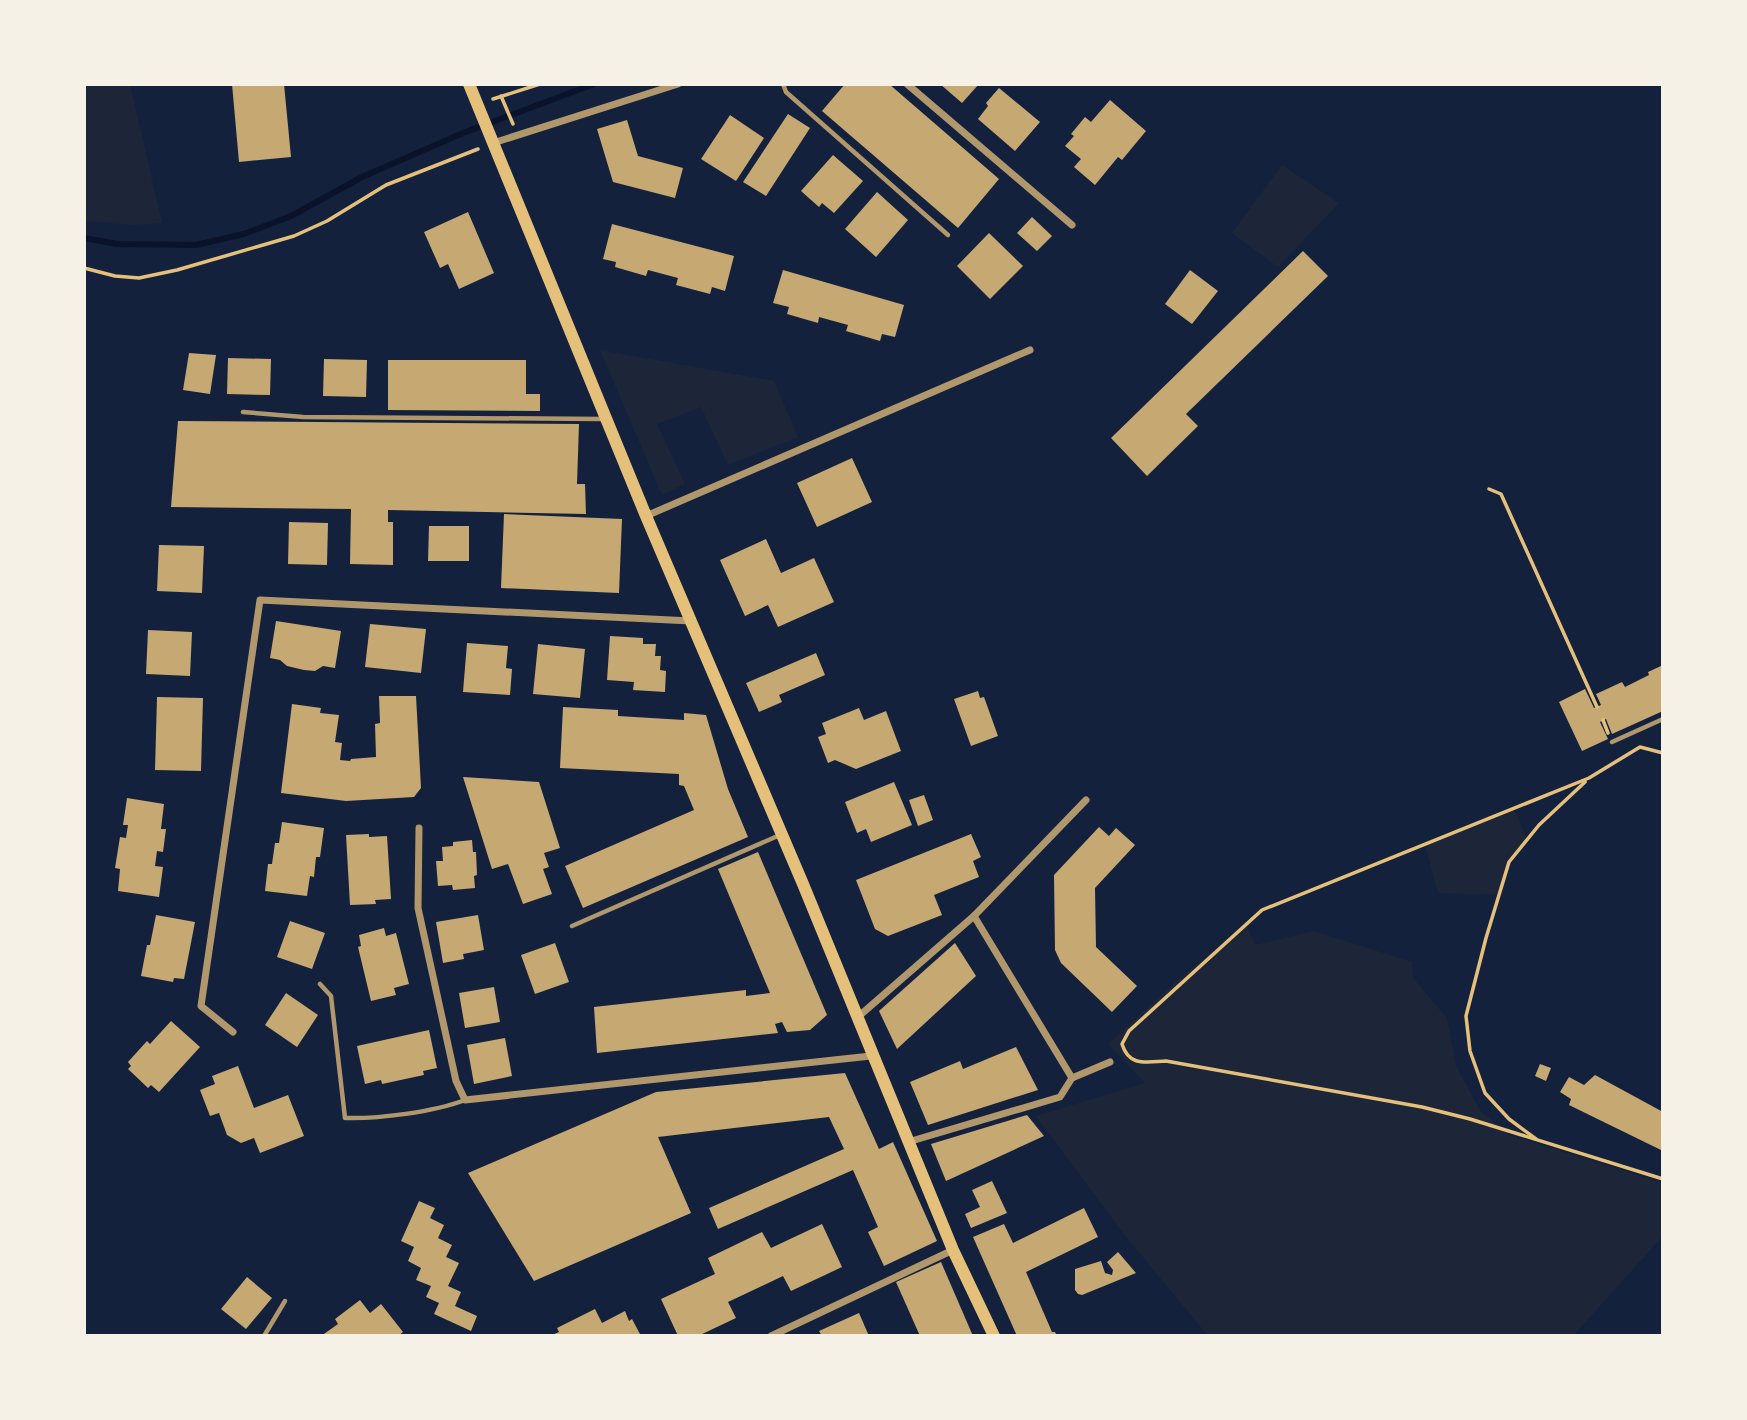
<svg xmlns="http://www.w3.org/2000/svg" width="1747" height="1420" viewBox="0 0 1747 1420" font-family="Georgia,serif">
<rect width="100%" height="100%" fill="#14213d"/>
<g fill="#1d2539">
<polygon points="84,84 130,84 162,223 134,225 84,221"/>
<polygon points="1282,165 1339,203 1278,267 1232,233"/>
<polygon points="600,350 774,381 798,437 728,465 701,407 657,424 685,484 662,495"/>
<polygon points="1514,809 1527,839 1509,862 1499,895 1438,893 1425,845"/>
<polygon points="1246,925 1255,945 1314,931 1412,962 1413,978 1447,1018 1456,1066 1481,1112 1506,1131 1506,1134 1663,1183 1663,1236 1573,1336 1208,1336 1123,1233 1036,1116 1145,1083 1108,1044 1180,978"/>
</g>
<g fill="none" stroke-linecap="round" stroke-linejoin="round">
<polyline stroke="#0b132b" stroke-width="6" points="84,238 117,244 196,245 244,234 291,216 362,177 463,133 594,84"/>
</g>
<g fill="#c6a872">
<polygon points="232,84 284,84 291,157 239,162"/>
<polygon points="845,84 889,84 999,179 958,228 822,111"/>
<polygon points="940,84 979,84 962,103"/>
<polygon points="999,88 1040,122 1015,151 978,119 988,106 986,103"/>
<polygon points="1110,100 1146,131 1122,160 1118,157 1095,185 1074,167 1081,159 1065,146 1074,136 1071,134 1085,117 1091,122"/>
<polygon points="788,114 810,128 766,196 743,182"/>
<polygon points="730,115 764,138 736,181 701,159"/>
<polygon points="627,120 638,156 683,168 675,198 613,182 597,129"/>
<polygon points="833,155 863,181 834,213 822,203 819,207 801,191"/>
<polygon points="877,192 908,220 876,257 845,229"/>
<polygon points="468,212 494,273 459,289 448,264 440,268 424,232"/>
<polygon points="1032,217 1052,236 1037,251 1017,233"/>
<polygon points="612,224 734,256 725,291 712,287 710,294 676,285 678,278 648,270 646,276 615,267 616,262 603,259"/>
<polygon points="989,233 1023,266 990,299 957,266"/>
<polygon points="1303,251 1328,276 1186,414 1198,426 1147,476 1111,438"/>
<polygon points="783,270 904,305 895,337 882,334 880,341 846,331 848,325 819,317 818,323 787,314 789,307 773,303"/>
<polygon points="1190,270 1218,291 1192,324 1165,304"/>
<polygon points="189,353 216,355 210,394 183,390"/>
<polygon points="228,358 271,359 270,395 227,394"/>
<polygon points="324,359 367,360 366,397 323,396"/>
<polygon points="388,360 526,360 526,394 540,394 540,411 388,410"/>
<polygon points="178,421 579,424 577,484 585,484 586,514 388,510 388,522 393,522 393,565 350,564 351,509 171,507"/>
<polygon points="852,458 872,502 817,527 797,483"/>
<polygon points="504,514 622,519 619,593 501,588"/>
<polygon points="289,522 328,523 327,565 288,564"/>
<polygon points="429,526 469,526 469,561 428,561"/>
<polygon points="766,539 781,573 814,558 834,602 778,627 768,605 745,616 720,560"/>
<polygon points="159,545 204,546 202,593 157,591"/>
<polygon points="276,621 341,631 335,668 323,666 315,671 304,670 287,666 280,660 270,658"/>
<polygon points="370,624 426,629 421,673 365,667"/>
<polygon points="148,630 192,632 190,676 146,674"/>
<polygon points="610,636 643,638 643,644 656,644 655,656 661,656 660,670 666,671 665,692 633,690 634,682 607,680"/>
<polygon points="467,643 508,646 506,668 512,669 510,695 463,692"/>
<polygon points="538,644 585,649 580,698 533,694"/>
<polygon points="816,653 825,675 779,695 782,702 759,712 746,683"/>
<polygon points="1663,665 1663,711 1612,734 1606,719 1600,722 1608,739 1582,751 1559,702 1585,689 1594,708 1601,705 1596,694 1622,682 1625,687 1649,675 1648,672"/>
<polygon points="978,691 980,698 984,697 998,736 971,746 954,699"/>
<polygon points="379,696 416,696 421,788 414,797 346,801 281,793 292,704 321,708 320,713 339,715 335,742 342,743 340,760 350,761 351,759 376,757 375,724 380,723"/>
<polygon points="157,697 203,698 201,771 155,770"/>
<polygon points="563,707 618,710 618,716 684,720 684,713 706,715 728,789 748,837 583,908 565,866 694,810 684,786 679,785 679,774 560,768"/>
<polygon points="859,708 864,720 886,711 901,751 856,769 835,760 828,763 818,737 826,734 822,723"/>
<polygon points="463,777 539,782 560,848 544,853 549,867 543,869 552,894 523,904 508,864 492,869"/>
<polygon points="894,782 912,825 871,842 866,829 857,833 845,802"/>
<polygon points="924,795 933,820 918,826 909,800"/>
<polygon points="127,798 164,804 161,829 166,829 163,852 157,851 155,866 163,867 159,897 118,891 120,869 115,868 120,837 126,838 128,825 123,825"/>
<polygon points="282,822 324,828 320,857 316,857 314,877 310,876 307,896 265,891 268,864 272,864 275,843 279,843"/>
<polygon points="1099,827 1109,836 1116,828 1135,845 1095,888 1096,947 1137,986 1112,1012 1061,963 1055,950 1054,875"/>
<polygon points="369,834 369,837 387,836 391,899 375,900 376,904 350,905 346,835"/>
<polygon points="971,834 981,857 973,861 979,877 934,895 942,915 888,936 875,929 856,880"/>
<polygon points="472,840 473,852 476,852 477,875 474,876 475,888 453,890 452,885 438,886 436,861 443,861 442,847 453,846 453,842"/>
<polygon points="758,852 827,1015 810,1030 787,1032 782,1022 775,1024 778,1033 597,1053 594,1007 746,990 746,996 770,993 718,869"/>
<polygon points="156,915 195,922 184,979 174,978 173,982 141,976 147,945 150,945"/>
<polygon points="478,915 484,950 463,954 464,959 443,963 436,922"/>
<polygon points="290,921 325,933 312,969 277,957"/>
<polygon points="384,928 386,936 396,933 409,984 394,988 396,995 371,1001 358,947 361,946 359,935"/>
<polygon points="555,943 569,982 535,994 521,955"/>
<polygon points="955,943 976,976 897,1049 879,1011"/>
<polygon points="494,987 500,1022 465,1028 459,993"/>
<polygon points="286,993 318,1015 297,1047 265,1025"/>
<polygon points="171,1021 200,1047 159,1092 151,1085 148,1088 128,1069 131,1066 128,1062 147,1041 150,1044"/>
<polygon points="429,1030 437,1068 423,1071 424,1075 382,1084 381,1080 365,1084 357,1046"/>
<polygon points="505,1038 512,1076 474,1084 467,1045"/>
<polygon points="1016,1047 1038,1090 928,1125 910,1082 960,1061 963,1069"/>
<polygon points="1540,1064 1551,1068 1546,1081 1535,1076"/>
<polygon points="238,1066 254,1108 288,1095 304,1136 260,1153 254,1138 241,1143 227,1135 219,1113 210,1116 200,1090 215,1084 212,1076"/>
<polygon points="845,1073 879,1149 893,1142 937,1241 884,1266 868,1232 878,1227 853,1170 718,1229 709,1208 844,1149 829,1117 658,1137 691,1213 534,1281 468,1173 656,1092"/>
<polygon points="1595,1075 1663,1112 1663,1151 1569,1105 1571,1099 1560,1092 1569,1077 1584,1085"/>
<polygon points="1027,1115 1044,1136 946,1181 931,1144"/>
<polygon points="992,1181 1007,1213 971,1228 965,1214 980,1207 972,1190"/>
<polygon points="419,1201 435,1208 430,1218 444,1225 438,1238 452,1245 446,1257 459,1263 448,1286 461,1292 455,1306 477,1316 471,1331 434,1314 439,1303 426,1297 431,1286 416,1280 421,1268 408,1261 414,1247 401,1241"/>
<polygon points="1084,1208 1098,1237 1026,1272 1052,1332 1055,1332 1057,1336 1017,1336 973,1237 1004,1224 1013,1243"/>
<polygon points="822,1224 842,1267 791,1291 783,1276 728,1302 736,1318 698,1336 678,1336 661,1299 715,1274 708,1258 762,1232 771,1248"/>
<polygon points="1118,1252 1136,1273 1082,1295 1078,1294 1075,1290 1075,1269 1101,1261 1105,1273 1112,1275 1113,1270 1107,1262"/>
<polygon points="941,1262 973,1336 920,1336 896,1282"/>
<polygon points="247,1277 272,1298 246,1329 221,1309"/>
<polygon points="360,1300 370,1313 381,1304 403,1332 398,1336 383,1336 382,1334 378,1336 321,1336 338,1324 335,1319"/>
<polygon points="595,1309 602,1323 625,1311 629,1321 632,1319 641,1336 550,1336 559,1332 557,1328"/>
<polygon points="859,1313 869,1336 822,1336 819,1331"/>
</g>
<g fill="none" stroke-linecap="round" stroke-linejoin="round">
<g stroke="#e5c07b" stroke-width="3.5">
<polyline points="501,96 513,124"/>
<polyline points="493,99 540,84"/>
<polyline points="84,268 115,276 139,278 177,270 294,236 327,221 386,185 478,149"/>
<polyline points="1489,489 1501,494 1597,707"/>
<polyline points="1603,720 1608,733"/>
<path d="M1663,753L1640,747L1589,778L1262,910L1129,1031L1122,1044C1129,1067 1146,1062 1166,1061L1422,1107L1470,1119L1663,1179"/>
<polyline points="1536,1139 1509,1119 1485,1093 1470,1051 1466,1016 1486,938 1509,862 1539,825 1585,782"/>
</g>
<g stroke="#b1986c" stroke-width="4.5">
<polyline points="783,84 786,92 948,235"/>
<polyline points="243,412 303,417 603,419"/>
<polyline points="1612,742 1663,719"/>
<polyline points="572,926 780,835"/>
<path d="M320,984L331,996L345,1118C378,1119 434,1112 465,1100"/>
<polyline points="264,1336 285,1301"/>
</g>
<g stroke="#b1986c" stroke-width="7">
<polyline points="907,84 1072,225"/>
<polyline points="493,143 678,84"/>
<polyline points="646,516 1030,350"/>
<polyline points="419,828 418,908 456,1081 465,1100 871,1056"/>
<polyline points="974,916 1086,800"/>
<polyline points="858,1017 974,916 1072,1078 1060,1097 908,1142"/>
<polyline points="233,1032 201,1006 260,600 691,621"/>
<polyline points="1072,1078 1110,1062"/>
<polyline points="771,1336 953,1250"/>
</g>
<polyline stroke="#e5c07b" stroke-width="12" points="469,84 646,516 803,884 953,1250 994,1336"/>
</g>
<rect width="1747" height="1420" fill="none" stroke="#f6f1e7" stroke-width="172"/>
</svg>
